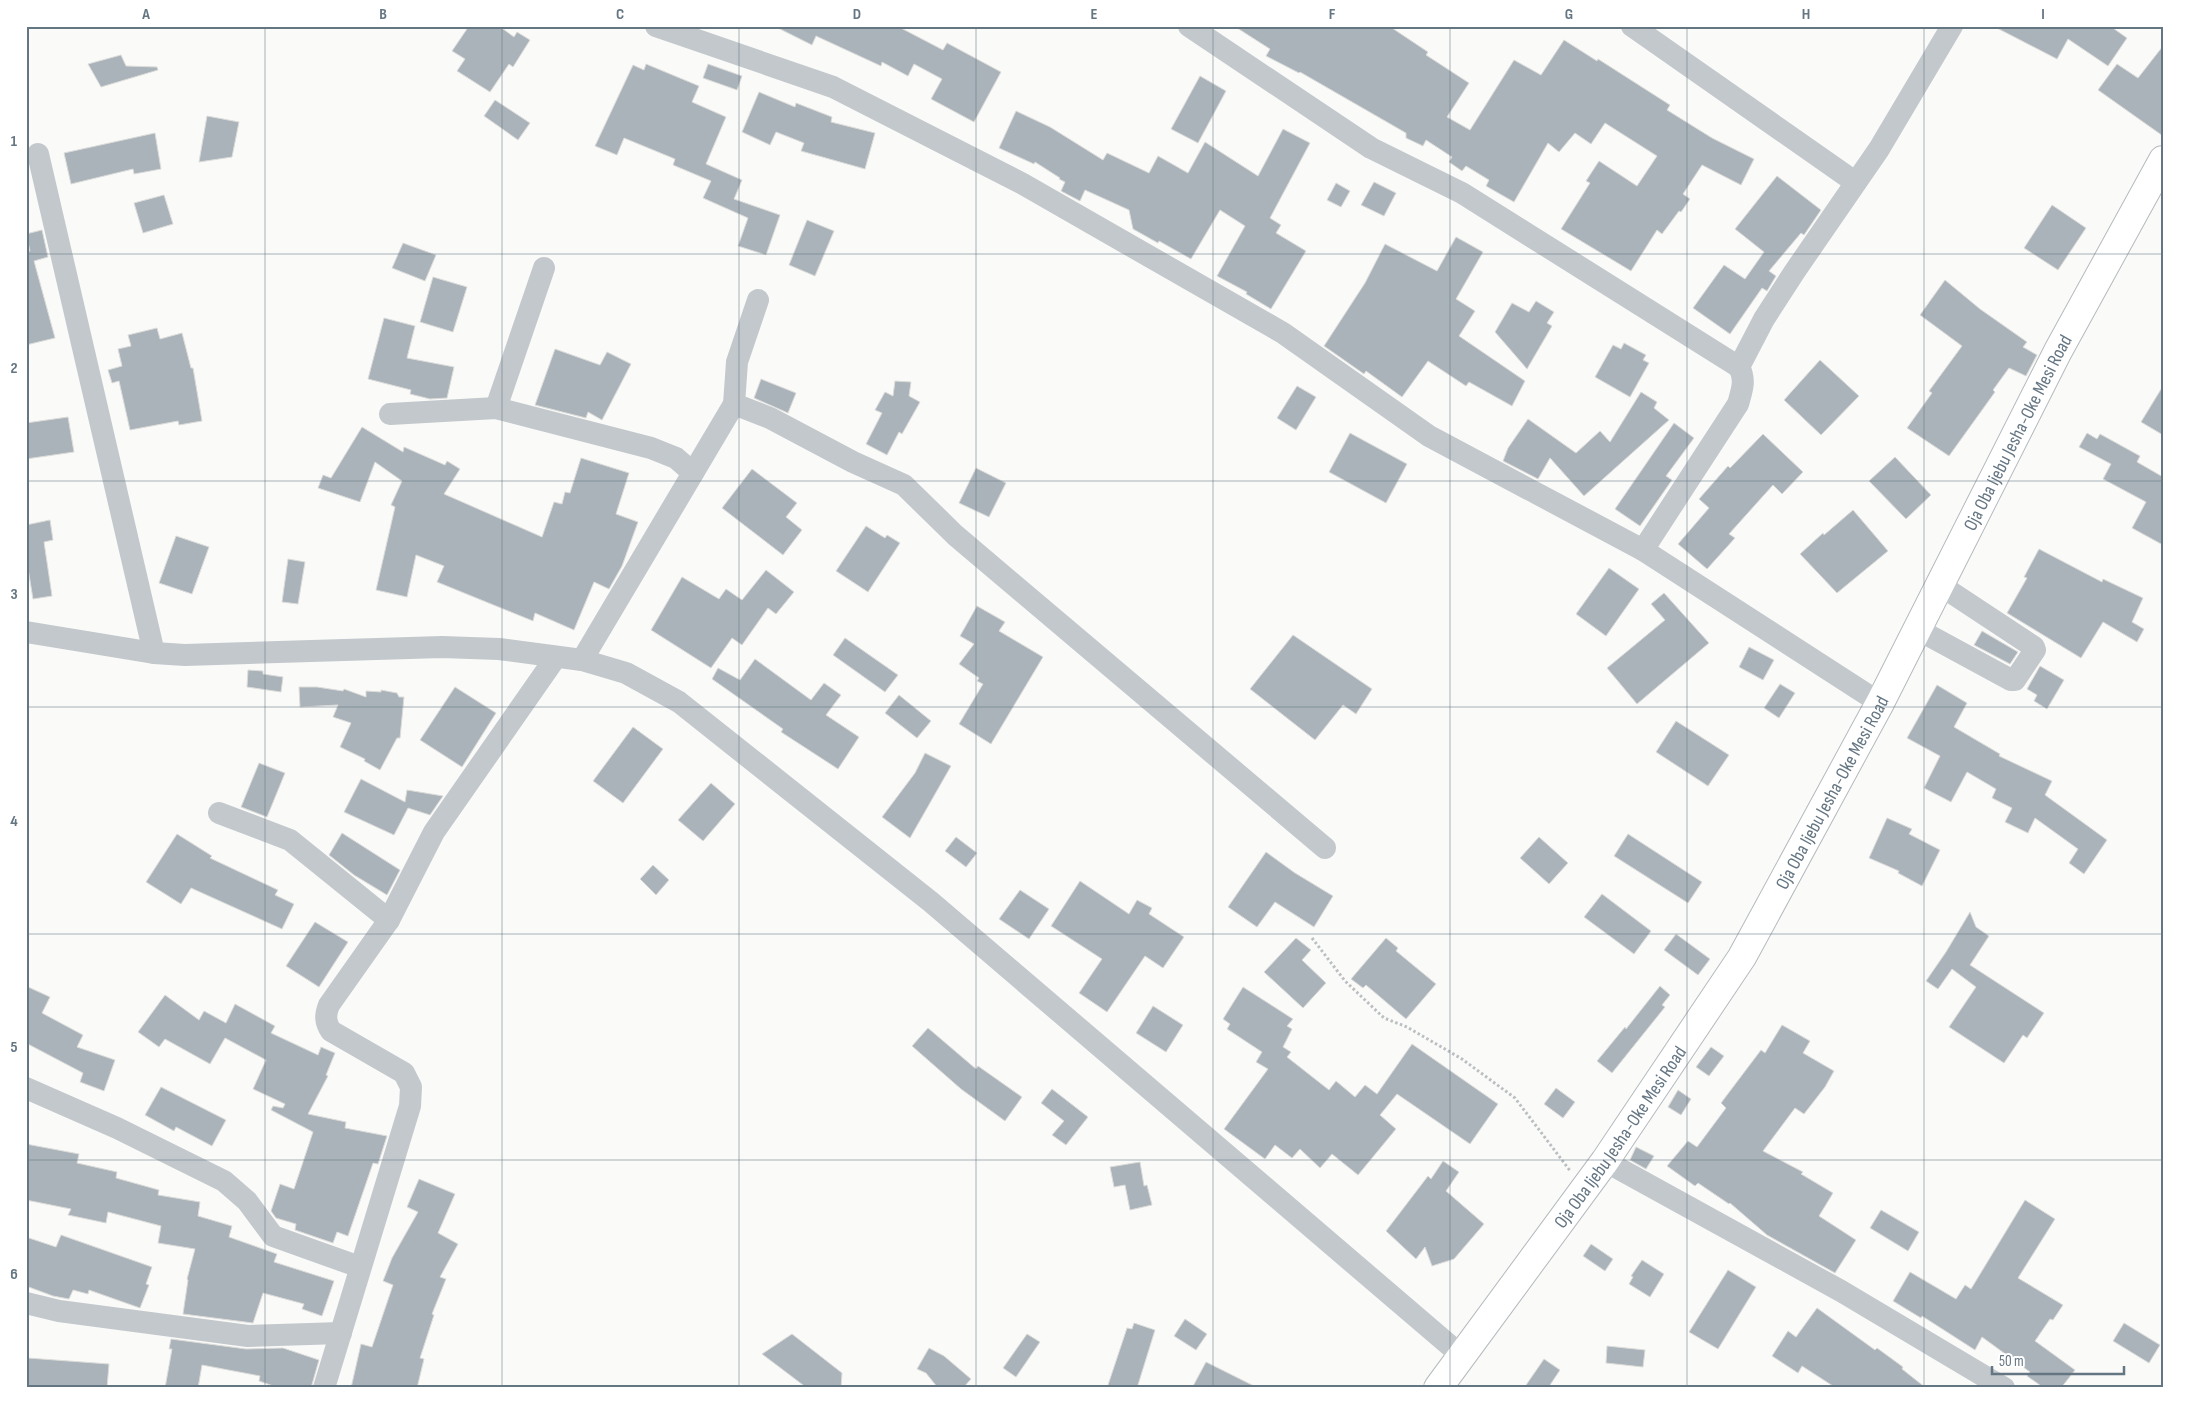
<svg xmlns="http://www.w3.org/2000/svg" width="2189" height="1414" viewBox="0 0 2189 1414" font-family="'Sofia Sans Condensed',sans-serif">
<rect width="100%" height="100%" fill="#fafaf8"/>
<g fill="#aab3b9" stroke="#dcdcda">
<polygon points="469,26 499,26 514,37 517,32 530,40 513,67 509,64 490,92 457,71 465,59 452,51"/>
<polygon points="774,26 897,26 943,50 947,43 1001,72 974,122 931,99 942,79 914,64 908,76 882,62 881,66 816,36 812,45"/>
<polygon points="1234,26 1389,26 1428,52 1426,55 1469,83 1447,117 1470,130 1514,60 1541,75 1564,40 1597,61 1598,59 1670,105 1667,110 1712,138 1754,159 1741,185 1702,165 1683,194 1690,199 1681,212 1679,211 1662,234 1657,230 1631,271 1561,229 1590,183 1586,181 1599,161 1637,186 1657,156 1605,123 1591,144 1575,133 1559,152 1548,143 1514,202 1486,186 1489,180 1466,166 1462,171 1449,162 1452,157 1426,140 1423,146 1406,138 1406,133 1300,72 1299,73 1266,56 1270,49"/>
<polygon points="1993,26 2110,26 2127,38 2108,66 2068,39 2057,59"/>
<polygon points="2163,46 2163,136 2098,90 2117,64 2138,78"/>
<polygon points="121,55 126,66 157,67 158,70 101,87 88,64"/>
<polygon points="646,64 699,86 692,102 726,117 706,164 742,180 734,199 780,215 766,255 738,246 748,218 703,198 711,181 673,165 675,159 624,138 617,155 595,146 633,65 644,70"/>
<polygon points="708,64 742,76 737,90 703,78"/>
<polygon points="1200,76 1226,91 1198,143 1171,129"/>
<polygon points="759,92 795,107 796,103 832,117 831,122 875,133 865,169 801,151 804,143 776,132 770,145 742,132"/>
<polygon points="495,100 530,123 518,140 484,116"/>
<polygon points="1016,111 1050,127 1103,160 1107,153 1149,173 1158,156 1188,173 1205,142 1258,176 1283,129 1310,143 1270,218 1281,225 1276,233 1306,251 1271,309 1246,294 1247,292 1217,276 1245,226 1220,210 1191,259 1159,241 1158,243 1133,229 1129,210 1085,190 1080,201 1061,191 1065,182 1059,179 1060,178 1035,162 1034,164 999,148"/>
<polygon points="207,116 239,122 232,157 199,162"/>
<polygon points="155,133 161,169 134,174 133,169 71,184 64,153"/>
<polygon points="1777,176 1821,210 1804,235 1801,233 1769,271 1776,276 1767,291 1762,288 1730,334 1693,308 1724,265 1745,279 1764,252 1735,229"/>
<polygon points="1374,182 1396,193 1384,216 1361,205"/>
<polygon points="1336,183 1350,191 1341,207 1327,200"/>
<polygon points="164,195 173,224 143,233 134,203"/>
<polygon points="2052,205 2086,228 2058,270 2024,248"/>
<polygon points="807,220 834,231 815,276 789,265"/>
<polygon points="42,230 48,257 34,261 55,338 26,345 26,251 30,251 26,234"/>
<polygon points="1456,237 1483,252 1456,299 1475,311 1459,336 1525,381 1512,406 1469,382 1466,386 1428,361 1402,397 1366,371 1364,374 1324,346 1365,283 1385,244 1437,271"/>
<polygon points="403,243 436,255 425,281 392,268"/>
<polygon points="433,277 467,287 453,332 420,322"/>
<polygon points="1945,280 1980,309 2027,342 2023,347 2037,355 2026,376 2009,368 1993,390 1995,392 1949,456 1907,428 1932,393 1929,391 1962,346 1920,315"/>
<polygon points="1536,301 1554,312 1547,323 1552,326 1527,369 1495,332 1512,303 1529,312"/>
<polygon points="384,318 415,326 407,358 454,367 447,398 430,399 410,394 411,390 368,379"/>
<polygon points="157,328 160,339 182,333 191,368 193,368 202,421 179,425 178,421 130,430 119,381 112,383 108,370 122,366 118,349 131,346 128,335"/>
<polygon points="1624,343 1646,355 1643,360 1649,363 1630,397 1595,377 1613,345 1621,349"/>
<polygon points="555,349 600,365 607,352 631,364 602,420 588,412 586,418 535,405"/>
<polygon points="1820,360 1859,396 1821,435 1784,400"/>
<polygon points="761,379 796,393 788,413 754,398"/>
<polygon points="895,381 911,382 909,396 920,402 902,434 899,432 887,455 866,444 882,413 875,410 885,392 893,396"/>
<polygon points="1297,386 1316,397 1296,430 1277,418"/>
<polygon points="2163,386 2163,435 2141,422"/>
<polygon points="1641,392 1657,402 1654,408 1669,420 1584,496 1550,458 1538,479 1503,461 1508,448 1528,419 1576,453 1600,431 1610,442"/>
<polygon points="68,417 74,452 26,459 26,423"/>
<polygon points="1674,423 1694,438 1666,476 1672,480 1640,526 1615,509"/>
<polygon points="362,427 403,452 404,447 445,465 447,461 460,469 444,494 542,537 554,502 562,504 565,492 570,493 581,458 629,473 616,514 638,522 622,566 609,589 594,582 574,630 535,613 533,621 437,582 444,566 416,555 407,597 376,590 395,507 391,505 402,481 375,462 360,502 318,488 323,475 331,478"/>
<polygon points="1350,433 1407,464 1386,503 1329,472"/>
<polygon points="2087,433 2097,439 2100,434 2140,456 2137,462 2163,477 2163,545 2132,528 2146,502 2103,479 2111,464 2079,447"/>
<polygon points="1763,434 1803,472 1782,494 1773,485 1729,534 1735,538 1707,569 1678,544 1709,508 1699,499 1728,466 1730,468"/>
<polygon points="1895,457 1931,495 1906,519 1869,481"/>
<polygon points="976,468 1006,483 989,517 959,503"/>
<polygon points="752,469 797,503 786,517 802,530 783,555 722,508"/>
<polygon points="1853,510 1888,551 1837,593 1800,554 1823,533 1824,535"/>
<polygon points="50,520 53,540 44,542 52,596 33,599 26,556 26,525"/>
<polygon points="866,526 885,538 887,535 900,543 868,592 836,571"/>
<polygon points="176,536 209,547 192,594 159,583"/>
<polygon points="2039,549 2102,582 2103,579 2143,598 2132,622 2144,629 2137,642 2103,622 2081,658 2007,613 2027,578 2024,577"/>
<polygon points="288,559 305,562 298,604 282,602"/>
<polygon points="1609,568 1639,589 1606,636 1576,614"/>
<polygon points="766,570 794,592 776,614 768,608 742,645 732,638 711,668 651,630 682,577 719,599 726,589 742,600"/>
<polygon points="1664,593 1709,643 1637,704 1607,668 1665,620 1651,604"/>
<polygon points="977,606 1005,622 999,631 1043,657 991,744 959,724 983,684 977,681 979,678 959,664 974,644 960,636"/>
<polygon points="1982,631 2018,652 2010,664 1974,645"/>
<polygon points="1293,635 1372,689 1356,714 1343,705 1315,740 1250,689"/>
<polygon points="845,638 898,675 885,692 833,655"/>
<polygon points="1749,647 1774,660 1763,680 1739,667"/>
<polygon points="755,659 811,700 824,683 841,695 826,715 859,737 838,769 781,732 783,729 712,679 718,668 740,680"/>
<polygon points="2040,666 2064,680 2047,709 2034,701 2037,695 2027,689"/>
<polygon points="248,670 263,671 263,674 283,677 281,692 247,687"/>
<polygon points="1780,684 1795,693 1779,718 1764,708"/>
<polygon points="1937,685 1967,703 1954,727 2000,754 1999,756 2052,781 2045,795 2107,840 2084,874 2069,863 2078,849 2035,818 2028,833 2005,822 2012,808 1992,798 1996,789 1967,772 1951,802 1924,788 1940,756 1907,738"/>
<polygon points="299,687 317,687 343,691 344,689 366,697 366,691 381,692 381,690 397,693 399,697 404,697 400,738 397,738 380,770 364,761 365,759 340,747 351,723 333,717 338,705 300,707"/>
<polygon points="455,687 496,713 462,767 420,740"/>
<polygon points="899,695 931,721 917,738 885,713"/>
<polygon points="1676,721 1729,755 1708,786 1656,752"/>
<polygon points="633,727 663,749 623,803 593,781"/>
<polygon points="925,753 951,766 910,838 882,817 915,773"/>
<polygon points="259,763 285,773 267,817 241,807"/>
<polygon points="361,779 405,802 407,790 443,796 430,815 408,808 394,835 344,812"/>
<polygon points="711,783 735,804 703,841 678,820"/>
<polygon points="1887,818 1912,829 1909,834 1940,850 1922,886 1898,873 1899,871 1869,858"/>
<polygon points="342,833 400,870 387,895 354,875 329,855"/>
<polygon points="177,834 212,856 210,858 278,890 275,895 294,904 282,929 191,888 181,904 146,882"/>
<polygon points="1628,834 1702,882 1688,903 1614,856"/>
<polygon points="956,837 977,853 966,867 945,851"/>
<polygon points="1539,837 1568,863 1549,884 1520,858"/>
<polygon points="1266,852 1295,873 1333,896 1314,927 1275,902 1257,927 1228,907"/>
<polygon points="653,865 669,880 656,895 640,879"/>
<polygon points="1080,881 1129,914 1137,900 1152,908 1149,914 1184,937 1163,968 1145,956 1107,1012 1079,993 1102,959 1051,926"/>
<polygon points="1020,890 1049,909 1029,939 999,919"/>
<polygon points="1602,894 1651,931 1634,954 1584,917"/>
<polygon points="1970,912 1976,927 1989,936 1970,965 2044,1013 2027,1038 2023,1035 2004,1063 1949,1027 1976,987 1952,969 1938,989 1926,981 1946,952"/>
<polygon points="315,922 348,942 319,987 286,966"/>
<polygon points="1676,934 1710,959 1698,975 1664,950"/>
<polygon points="1296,938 1311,950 1302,960 1326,983 1303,1008 1264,972"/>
<polygon points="1386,938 1398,948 1396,951 1436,984 1406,1019 1366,985 1363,988 1351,979"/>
<polygon points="26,986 50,997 42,1013 83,1035 77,1047 115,1060 104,1091 80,1082 83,1073 26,1043"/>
<polygon points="1660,986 1670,995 1662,1005 1665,1007 1612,1073 1597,1061 1625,1027 1626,1029"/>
<polygon points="1243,987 1293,1019 1287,1026 1292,1029 1283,1047 1291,1052 1287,1057 1329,1090 1336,1081 1355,1097 1365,1085 1377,1094 1412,1044 1498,1104 1470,1144 1397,1094 1380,1115 1396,1129 1358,1175 1332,1154 1320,1168 1300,1149 1292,1158 1275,1145 1265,1159 1224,1129 1268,1069 1256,1062 1262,1052 1227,1029 1230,1024 1223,1019"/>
<polygon points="165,995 199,1020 204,1011 226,1023 235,1004 275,1026 271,1033 318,1055 321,1047 335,1053 326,1075 328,1076 308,1114 346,1122 345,1128 387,1136 378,1164 373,1163 348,1236 337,1232 333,1243 295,1230 296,1224 276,1218 271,1211 280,1184 294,1189 313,1132 271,1110 273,1106 283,1108 285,1104 253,1089 266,1060 225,1038 210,1064 165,1039 159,1047 138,1032"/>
<polygon points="1153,1006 1183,1025 1166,1052 1136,1033"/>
<polygon points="1782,1025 1810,1041 1803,1053 1834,1071 1825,1087 1804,1114 1795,1108 1763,1151 1803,1172 1801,1174 1833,1193 1819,1216 1856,1240 1835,1273 1767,1235 1730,1203 1729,1204 1698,1183 1695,1186 1667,1166 1688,1141 1697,1147 1726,1108 1721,1103 1761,1050 1765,1053"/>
<polygon points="928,1028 976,1069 978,1066 1022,1097 1005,1121 961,1089 912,1046"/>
<polygon points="1711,1047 1724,1056 1709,1076 1696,1067"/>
<polygon points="161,1087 226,1120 212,1146 176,1127 174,1131 145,1115"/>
<polygon points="1556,1088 1575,1102 1563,1118 1544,1104"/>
<polygon points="1052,1089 1088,1117 1066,1145 1052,1135 1064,1121 1041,1103"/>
<polygon points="1678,1090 1691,1099 1681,1115 1668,1107"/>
<polygon points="26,1144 79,1154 77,1163 117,1172 116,1178 159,1190 158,1195 200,1202 198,1216 232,1226 229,1237 277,1254 274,1262 334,1281 322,1316 302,1309 304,1304 263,1293 253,1323 183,1314 188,1280 187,1279 195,1249 158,1243 161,1226 108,1212 106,1223 68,1215 71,1209 26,1200"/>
<polygon points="1636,1147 1654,1156 1646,1169 1630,1160"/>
<polygon points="1443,1161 1459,1172 1446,1191 1484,1224 1454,1259 1432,1266 1425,1247 1416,1259 1386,1231 1428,1176 1431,1179"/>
<polygon points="1140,1162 1144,1186 1147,1185 1152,1205 1130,1210 1125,1185 1114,1187 1110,1167"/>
<polygon points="419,1179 455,1194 438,1233 458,1244 440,1277 446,1279 432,1314 434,1315 420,1358 424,1359 417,1388 351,1388 361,1344 372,1347 393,1285 383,1281 392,1258 418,1212 407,1207"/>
<polygon points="2025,1200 2055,1219 2018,1278 2063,1305 2053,1320 2050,1319 2035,1341 2075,1370 2061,1388 2044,1388 2027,1376 2030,1372 1982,1337 1975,1350 1922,1316 1921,1318 1893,1301 1910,1272 1956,1299 1965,1285 1971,1289"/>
<polygon points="1881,1210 1919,1232 1908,1251 1870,1228"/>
<polygon points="61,1235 152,1267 146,1284 149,1285 140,1308 89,1290 88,1294 73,1290 69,1299 53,1296 26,1286 26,1237 56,1247"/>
<polygon points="1591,1244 1613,1259 1605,1271 1583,1256"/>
<polygon points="1642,1260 1664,1274 1650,1297 1629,1284 1633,1277 1631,1276"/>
<polygon points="1728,1270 1756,1287 1718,1349 1689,1332"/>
<polygon points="1817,1308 1875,1350 1877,1348 1903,1367 1902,1369 1926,1388 1836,1388 1802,1366 1798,1373 1772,1356 1788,1331 1796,1337"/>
<polygon points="1185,1319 1207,1334 1196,1350 1174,1336"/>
<polygon points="1134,1323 1155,1330 1137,1388 1107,1388 1127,1328 1132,1329"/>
<polygon points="2124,1323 2160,1345 2149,1363 2113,1341"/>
<polygon points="792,1334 842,1373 841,1388 807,1388 762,1354"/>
<polygon points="1027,1334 1040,1342 1016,1377 1003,1368"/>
<polygon points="171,1339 246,1349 283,1348 319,1360 311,1388 279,1388 259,1381 260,1376 202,1365 198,1388 165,1388 172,1349 169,1349"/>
<polygon points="1607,1346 1645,1350 1643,1367 1606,1363"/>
<polygon points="929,1348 944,1356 971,1379 963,1388 938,1388 926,1373 917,1369"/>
<polygon points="28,1358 109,1364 107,1388 26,1388"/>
<polygon points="1544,1359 1560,1370 1548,1388 1524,1388"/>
<polygon points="1206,1362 1258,1388 1192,1388"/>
</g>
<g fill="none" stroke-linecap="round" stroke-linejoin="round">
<defs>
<g id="major">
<path id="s1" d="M1438,1388L1605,1161L1742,957L1880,703L2058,351L2163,160"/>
</g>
</defs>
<use href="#major" stroke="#b5babe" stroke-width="30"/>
<polyline stroke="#bbbfc2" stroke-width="3" stroke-dasharray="2.5 2.5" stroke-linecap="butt" points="1312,938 1345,981 1384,1018 1407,1027 1462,1059 1515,1098 1571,1172"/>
<g stroke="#c3c8cc" stroke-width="22">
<polyline points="656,26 833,87 1023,184 1283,333 1429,436 1643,550 1880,703"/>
<polyline points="1189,26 1371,148 1462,193 1739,367"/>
<polyline points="1632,26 1855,182"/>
<polyline points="38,154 154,653"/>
<polyline points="758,300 737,362 734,404 770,418 853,462 904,485 955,535 1325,848"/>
<polyline points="496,408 544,268"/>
<polyline points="390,414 496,408 651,448 676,458 693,473"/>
<path d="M1643,550L1738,404C1742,390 1746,380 1739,367L1764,319L1795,271L1879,149L1952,26"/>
<polyline points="1917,629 2011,680 2015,680 2035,650 2034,647 1940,585"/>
<polyline points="26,632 154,653 185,655 442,647 499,649 582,660 626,673 679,702 931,902 1462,1356"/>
<polyline points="582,660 734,404"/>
<polyline points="219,813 290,840 389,920"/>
<polyline points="26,1088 117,1128 224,1181 247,1201 273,1236 360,1267"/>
<polyline points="1605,1161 1841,1291 2004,1388"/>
<polyline points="26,1303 59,1311 248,1336 341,1333"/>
<path d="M324,1388L410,1106L411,1087L404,1073L331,1031C325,1022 325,1015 329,1005L389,920L434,832L556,657"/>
</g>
<use href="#major" stroke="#fff" stroke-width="28"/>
</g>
<path fill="none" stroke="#657683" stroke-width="1" stroke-opacity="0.55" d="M265,26V1388M502,26V1388M739,26V1388M976,26V1388M1213,26V1388M1450,26V1388M1687,26V1388M1924,26V1388M26,254H2163M26,481H2163M26,707H2163M26,934H2163M26,1160H2163"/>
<g text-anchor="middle" stroke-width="5" stroke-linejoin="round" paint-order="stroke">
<g font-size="19" fill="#657683" stroke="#fff">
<text dy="7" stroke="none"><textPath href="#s1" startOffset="1120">Oja Oba Ijebu Jesha-Oke Mesi Road</textPath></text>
<text dy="7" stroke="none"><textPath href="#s1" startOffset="715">Oja Oba Ijebu Jesha-Oke Mesi Road</textPath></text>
<text dy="7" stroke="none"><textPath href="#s1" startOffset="310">Oja Oba Ijebu Jesha-Oke Mesi Road</textPath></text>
</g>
</g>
<rect width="2189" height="1414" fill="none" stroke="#ffffff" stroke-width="55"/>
<path d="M1992 1366v8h132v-8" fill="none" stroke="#657683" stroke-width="2.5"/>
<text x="1999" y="1366" font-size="15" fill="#657683" stroke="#ffffff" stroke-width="4" paint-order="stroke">50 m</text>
<rect x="28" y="28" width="2134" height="1358" fill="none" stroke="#657683" stroke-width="2"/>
<g font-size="16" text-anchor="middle" font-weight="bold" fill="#657683">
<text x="146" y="19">A</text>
<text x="383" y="19">B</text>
<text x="620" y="19">C</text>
<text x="857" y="19">D</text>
<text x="1094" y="19">E</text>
<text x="1332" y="19">F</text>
<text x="1569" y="19">G</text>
<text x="1806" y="19">H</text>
<text x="2043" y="19">I</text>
<text x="14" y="146">1</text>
<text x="14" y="373">2</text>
<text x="14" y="599">3</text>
<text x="14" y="826">4</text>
<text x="14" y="1052">5</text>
<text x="14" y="1279">6</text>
</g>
</svg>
